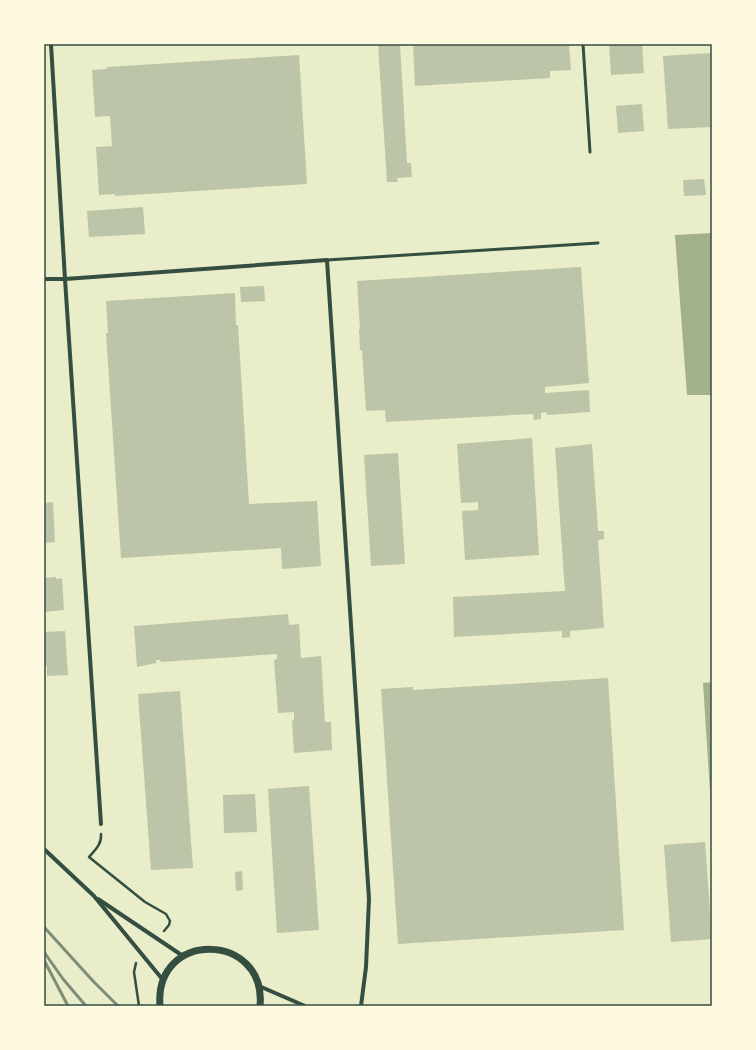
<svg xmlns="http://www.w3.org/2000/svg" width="756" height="1050" viewBox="0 0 756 1050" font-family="Jost,sans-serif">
<rect width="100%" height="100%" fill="#e9edc9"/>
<g fill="#a3b18a">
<polygon points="712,233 712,395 687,395 675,235"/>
<polygon points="712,682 712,823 703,683"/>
</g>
<g fill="#bcc5a7">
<polygon points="378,44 400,44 407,163 411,163 412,177 397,178 398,182 387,182"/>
<polygon points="413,44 569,44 571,70 550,71 550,78 415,86"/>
<polygon points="609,44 642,44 644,73 611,75"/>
<polygon points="712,53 712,127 668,129 663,56"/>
<polygon points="299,55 307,184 115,196 115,194 99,195 96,147 112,146 110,116 95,117 92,70 107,69 107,67"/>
<polygon points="642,104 644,131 618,133 616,106"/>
<polygon points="704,179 706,195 684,196 683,180"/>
<polygon points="143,207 145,234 89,237 87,211"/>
<polygon points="581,267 589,383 545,387 545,393 589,390 590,412 547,415 546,412 541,413 541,419 534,420 533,414 386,422 385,410 366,411 362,350 360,350 359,329 360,329 357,281"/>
<polygon points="264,286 265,301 241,302 240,287"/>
<polygon points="235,293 236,325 238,325 249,504 317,501 321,566 282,569 281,548 121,558 106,333 108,333 106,301"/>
<polygon points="532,438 539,555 465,560 462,511 478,510 478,502 461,503 457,444"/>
<polygon points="592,444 598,531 604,531 604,539 598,540 604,628 570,631 570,637 562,638 562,631 454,637 453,597 565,591 555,448"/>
<polygon points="398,453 405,564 371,566 364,455"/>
<polygon points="53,502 55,542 44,543 44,503"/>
<polygon points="56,577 56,579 62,578 64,610 44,612 44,578"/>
<polygon points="288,614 289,625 299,624 301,658 321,656 325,722 331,722 332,750 294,753 292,721 294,720 294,712 278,713 274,660 277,659 277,654 161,662 160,660 156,660 156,663 137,667 134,626"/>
<polygon points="65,631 68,675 47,676 47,666 44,666 44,632"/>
<polygon points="608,678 624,930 398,944 381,689 413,687 413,690"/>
<polygon points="180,691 193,868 151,870 138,694"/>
<polygon points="309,786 319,930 277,933 268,789"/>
<polygon points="255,794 257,832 224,833 223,795"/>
<polygon points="705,842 712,939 671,942 664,845"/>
<polygon points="242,871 243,890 236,891 235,872"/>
</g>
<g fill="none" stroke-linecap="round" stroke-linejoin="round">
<g stroke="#344e41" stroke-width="2.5">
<path d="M101,834C102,844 95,850 89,857L145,902L166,914L170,921L169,925L164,931"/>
<polyline points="136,963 134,972 139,1006"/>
</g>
<g stroke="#344e41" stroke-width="3">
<polyline points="583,44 590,152"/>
<polyline points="327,260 598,243"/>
</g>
<g stroke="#344e41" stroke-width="4">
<polyline points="51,44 65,279 101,824"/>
<polyline points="44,279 65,279 327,260 369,899 366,967 361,1006"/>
<polyline points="44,849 94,896 163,980"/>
<polyline points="98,899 183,956"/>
<polyline points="259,986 305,1006"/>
</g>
<path stroke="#344e41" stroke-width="7" d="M160,1006C154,929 267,932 260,1006"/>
<g stroke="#7c8e77" stroke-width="3">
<polyline points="44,927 93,981 118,1006"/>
<polyline points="44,952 63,979 86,1006"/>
<polyline points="45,962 68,1006"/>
</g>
</g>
<rect width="756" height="1050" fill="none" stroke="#fefae0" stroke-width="90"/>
<rect x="45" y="45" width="666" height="960" fill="none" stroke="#344e41" stroke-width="1.5"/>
</svg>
